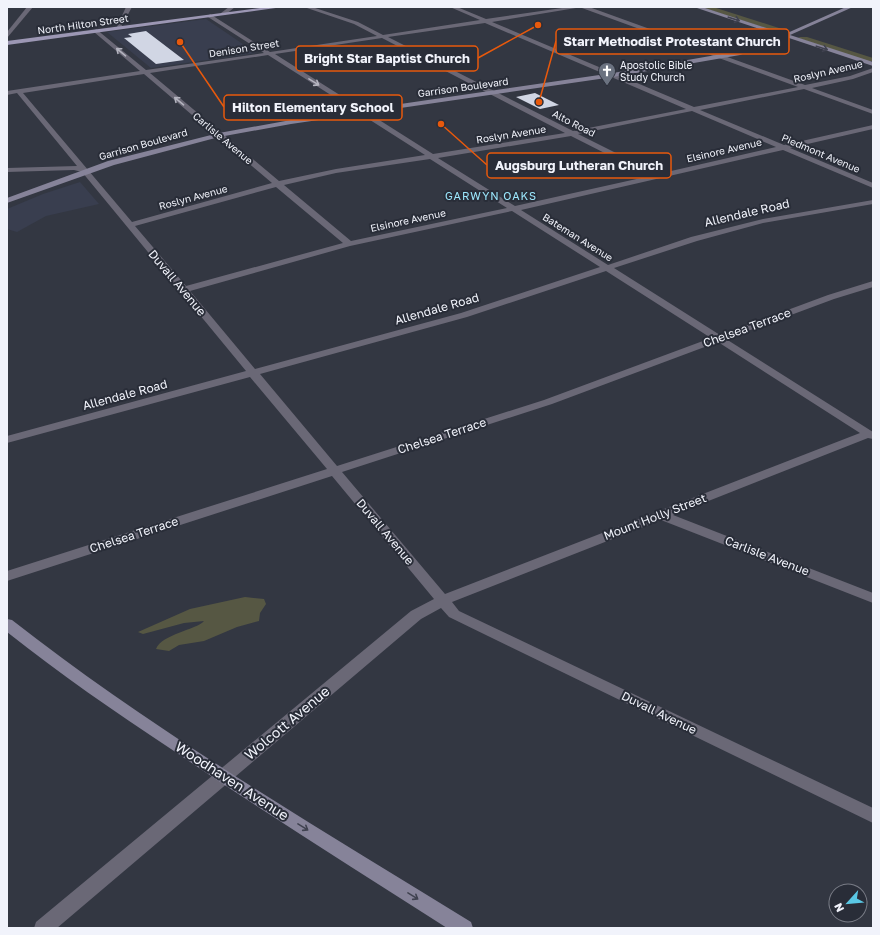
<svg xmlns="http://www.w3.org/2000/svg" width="880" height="935" viewBox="0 0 880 935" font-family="'Golos Text',sans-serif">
<rect width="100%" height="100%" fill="#333742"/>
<g fill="#393e4f">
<polygon points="206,19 256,53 151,68 107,32"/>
<polygon points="80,182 99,204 46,216 17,232 7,229 7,209 43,194"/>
</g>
<g fill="#565743">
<polygon points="701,7 713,7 782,29 775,31"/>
<polygon points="800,37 807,37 873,58 873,61 867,61 798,38"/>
<path d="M245,597L264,599L266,604L260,613L259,621L237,627L204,641L179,645L169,651L156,649C162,634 196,630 204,621L184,623L143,634L138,632L190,609Z"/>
</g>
<g fill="#d1d6e4">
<polygon points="146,31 184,60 156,64 124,38 132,37 128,34"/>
<polygon points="535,93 559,105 540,109 516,97"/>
</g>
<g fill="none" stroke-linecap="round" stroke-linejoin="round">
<g fill="#6a6876" fill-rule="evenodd">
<polygon points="27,7 33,7 7,38 7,32"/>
<polygon points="126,7 132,7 120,29 116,29"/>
<polygon points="229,7 235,7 225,15 221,15 221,13"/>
<path d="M304,7H312L358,22L383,35L480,20L450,7H457L486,19L569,7H589L805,85L850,76L873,68V72L853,79L812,88L873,110V114L804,89L700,110L784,145L873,125V129L790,148L873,183V188L783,150L521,210L608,265L691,237L763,219L873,200V204L763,223L697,241L614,268L720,335L828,295L873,281V287L834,299L726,339L873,432V439L868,438L673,515L873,593V603L661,520L452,602L459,611L873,808V823L449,617L441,608L421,619L57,928H34L36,922L411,611L434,599L332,476L7,581V571L327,469L250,377L7,443V436L246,371L82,172L74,170L7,172V168L77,166L17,93L7,95V91L140,71L94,32L96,29L146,70L264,53L208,17L210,14L270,52L377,36L354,24ZM582,7V8L798,87L694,107L492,22ZM485,23L686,109L573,131L388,37ZM382,38L565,133L433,154L275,54ZM268,55L425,155L336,169L279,181L150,73ZM144,74L272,183L132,222L23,93ZM692,111L776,147L658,174L578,134ZM571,136L650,176L515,206L438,158ZM430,159L507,208L351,241L284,185L336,173ZM276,187L343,243L186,286L135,226ZM512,211L600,267L461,313L255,369L190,291L350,246ZM606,271L711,338L544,400L337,466L260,374L467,317ZM718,342L860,433L445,594L342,472L552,404Z"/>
</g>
<g fill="#868399" fill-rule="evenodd">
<polygon points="694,7 702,7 785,34 846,7 853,7 790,35 873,62 873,66 786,37 740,55 613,77 291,124 219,137 114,165 7,203 7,198 108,161 219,133 291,120 613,73 739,51 780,36"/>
<path d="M7,619L12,620C156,733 316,826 471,922L473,928H447C355,869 262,811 171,749C115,712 60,674 7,632Z"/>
</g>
<polygon fill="#9c97b4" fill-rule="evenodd" points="268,7 283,7 7,45 7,41"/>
</g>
<defs><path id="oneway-shaft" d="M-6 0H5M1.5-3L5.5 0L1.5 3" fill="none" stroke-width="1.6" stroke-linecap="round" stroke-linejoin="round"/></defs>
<g stroke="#404250">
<use href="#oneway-shaft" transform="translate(734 19) rotate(18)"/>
<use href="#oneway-shaft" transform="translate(822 48) rotate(18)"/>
<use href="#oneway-shaft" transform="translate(303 827) rotate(32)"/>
<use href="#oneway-shaft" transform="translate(413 896) rotate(32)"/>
</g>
<g stroke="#b4b4bf">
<use href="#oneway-shaft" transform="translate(121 52) rotate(-140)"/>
<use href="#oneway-shaft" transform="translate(314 82) rotate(32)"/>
<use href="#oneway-shaft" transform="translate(179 101) rotate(-140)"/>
</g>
<defs>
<symbol id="church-pin" viewBox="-11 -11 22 30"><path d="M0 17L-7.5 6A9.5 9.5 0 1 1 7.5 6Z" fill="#6b7280" stroke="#292d38"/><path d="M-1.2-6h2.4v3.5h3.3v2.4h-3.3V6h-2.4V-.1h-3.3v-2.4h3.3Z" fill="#fff"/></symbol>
</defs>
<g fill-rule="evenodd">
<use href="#church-pin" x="597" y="61" width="20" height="27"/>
</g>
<g text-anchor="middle" stroke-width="4" stroke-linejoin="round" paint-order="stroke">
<g font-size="10" fill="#f1f3fb" stroke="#292d38">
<text transform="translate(83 24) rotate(-8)" y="4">North Hilton Street</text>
<text transform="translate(244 48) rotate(-9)" y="4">Denison Street</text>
<text transform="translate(828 71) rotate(-13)" y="4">Roslyn Avenue</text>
<text transform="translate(463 87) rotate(-8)" y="4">Garrison Boulevard</text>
<text transform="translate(574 123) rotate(27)" y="4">Alto Road</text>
<text transform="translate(511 134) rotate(-9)" y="4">Roslyn Avenue</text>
<text transform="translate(223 138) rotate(40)" y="4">Carlisle Avenue</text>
<text transform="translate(143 144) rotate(-16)" y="4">Garrison Boulevard</text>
<text transform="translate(724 150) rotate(-13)" y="4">Elsinore Avenue</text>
<text transform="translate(821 153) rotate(23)" y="4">Piedmont Avenue</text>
<text transform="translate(193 197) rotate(-15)" y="4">Roslyn Avenue</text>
<text transform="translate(408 220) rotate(-12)" y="4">Elsinore Avenue</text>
<text transform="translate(578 237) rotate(32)" y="4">Bateman Avenue</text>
</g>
<g font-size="10" fill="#f1f3fb" stroke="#292d38" text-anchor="start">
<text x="620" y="69">Apostolic Bible<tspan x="620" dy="12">Study Church</tspan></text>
</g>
<g font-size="11" letter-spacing="1" fill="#9be6fc" stroke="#292d38">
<text x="491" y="200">GARWYN OAKS</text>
</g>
<g font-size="12" fill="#f1f3fb" stroke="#292d38">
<text transform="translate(747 213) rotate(-13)" y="4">Allendale Road</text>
<text transform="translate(177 283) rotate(50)" y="4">Duvall Avenue</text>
<text transform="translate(437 309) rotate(-16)" y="4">Allendale Road</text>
<text transform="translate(747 328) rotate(-20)" y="4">Chelsea Terrace</text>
<text transform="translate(125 395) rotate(-15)" y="4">Allendale Road</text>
<text transform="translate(442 436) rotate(-18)" y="4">Chelsea Terrace</text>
<text transform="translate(655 517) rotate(-21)" y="4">Mount Holly Street</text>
<text transform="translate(385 532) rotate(50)" y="4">Duvall Avenue</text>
<text transform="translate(134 535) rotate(-18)" y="4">Chelsea Terrace</text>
<text transform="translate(767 556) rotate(21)" y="4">Carlisle Avenue</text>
<text transform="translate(659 713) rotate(26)" y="4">Duvall Avenue</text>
</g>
<g font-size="14" fill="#f1f3fb" stroke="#292d38">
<text transform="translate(287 723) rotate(-40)" y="5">Wolcott Avenue</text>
<text transform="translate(232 781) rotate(33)" y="5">Woodhaven Avenue</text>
</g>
</g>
<path fill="none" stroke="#e8590c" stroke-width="1.5" d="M539 102L556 41M538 25L478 58M180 42L224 107M441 124L487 165"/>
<g fill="#e8590c" stroke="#292d38" stroke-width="1.5">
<circle cx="539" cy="102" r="4"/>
<circle cx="538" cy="25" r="4"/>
<circle cx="180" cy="42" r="4"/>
<circle cx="441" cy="124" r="4"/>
</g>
<g fill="#292d38" stroke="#e8590c" stroke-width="1.5">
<rect x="556" y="29" width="233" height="25" rx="4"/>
<rect x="296" y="46" width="182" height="25" rx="4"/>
<rect x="224" y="95" width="178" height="25" rx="4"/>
<rect x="487" y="153" width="184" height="25" rx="4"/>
</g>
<g font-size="13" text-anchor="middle" font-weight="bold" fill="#f1f3fb">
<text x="672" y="46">Starr Methodist Protestant Church</text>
<text x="387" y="63">Bright Star Baptist Church</text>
<text x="313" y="112">Hilton Elementary School</text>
<text x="579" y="170">Augsburg Lutheran Church</text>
</g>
<rect width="880" height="935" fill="none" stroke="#f1f3fb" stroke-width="16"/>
<g transform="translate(848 903) rotate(243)"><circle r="19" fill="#292d38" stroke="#797c86"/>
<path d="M0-3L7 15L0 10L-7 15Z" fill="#5ac8e5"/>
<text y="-6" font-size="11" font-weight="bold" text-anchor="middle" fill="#f1f3fb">N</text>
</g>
</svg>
